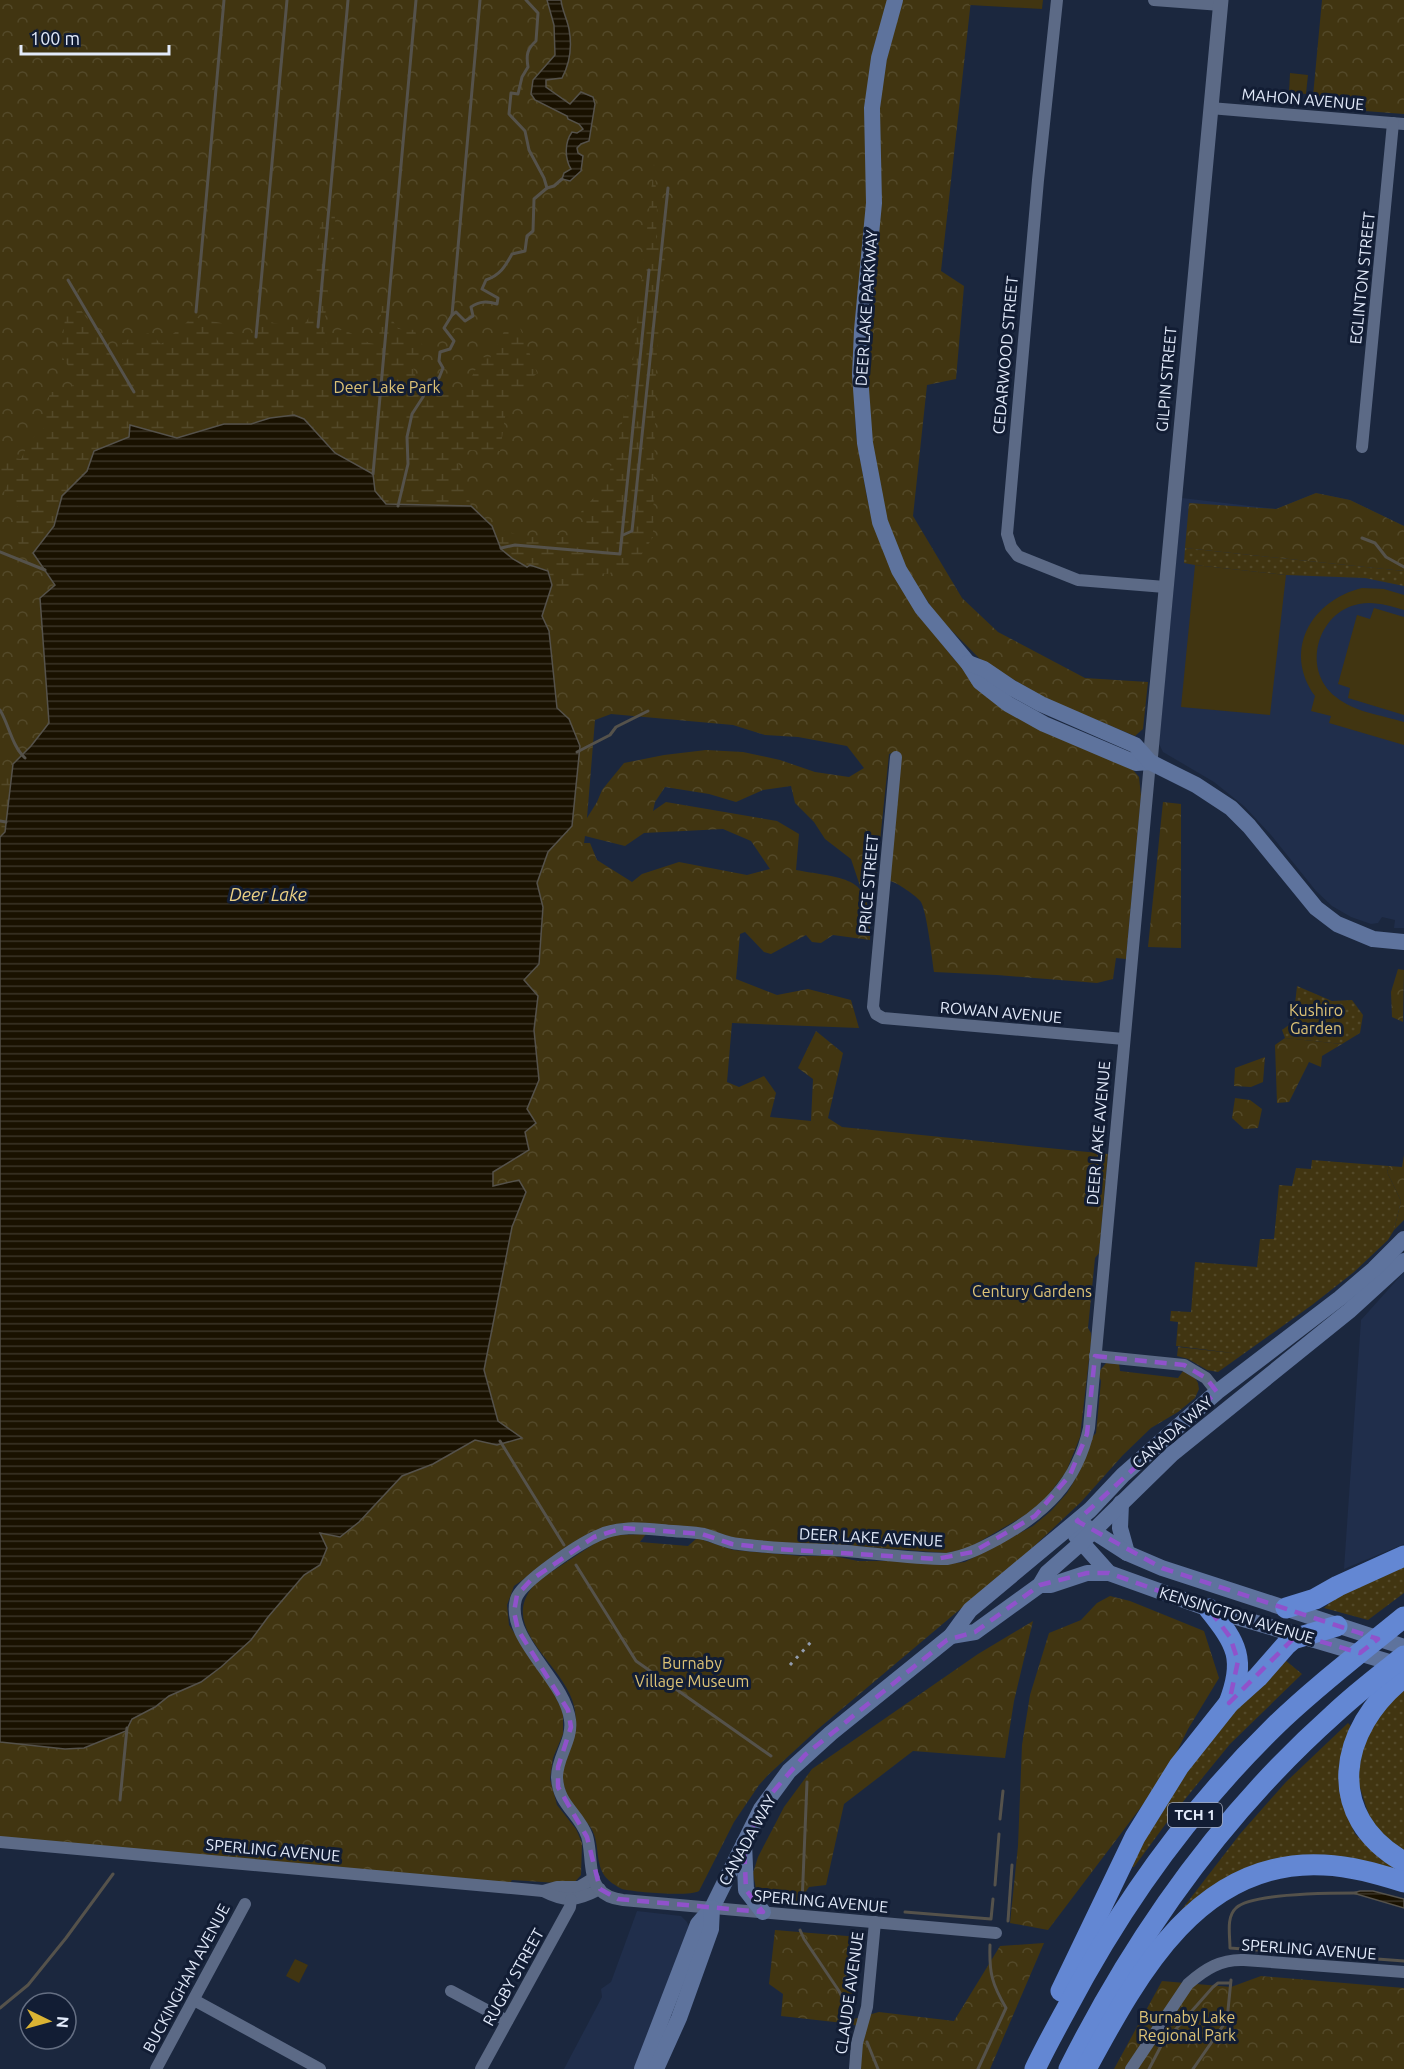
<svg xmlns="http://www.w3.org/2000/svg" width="1404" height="2069" viewBox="0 0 1404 2069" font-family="Ubuntu,sans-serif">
<defs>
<pattern id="grass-dots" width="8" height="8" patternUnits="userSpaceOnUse" patternTransform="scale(1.5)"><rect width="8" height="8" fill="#413511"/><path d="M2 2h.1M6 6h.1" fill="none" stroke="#534929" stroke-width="1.8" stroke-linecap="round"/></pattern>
<pattern id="forest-crowns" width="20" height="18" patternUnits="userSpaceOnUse" patternTransform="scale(1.5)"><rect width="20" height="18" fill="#413511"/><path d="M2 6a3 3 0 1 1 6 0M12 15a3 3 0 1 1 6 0" fill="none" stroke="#534929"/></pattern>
<pattern id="wetland-marsh" width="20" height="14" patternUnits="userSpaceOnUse" patternTransform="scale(1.5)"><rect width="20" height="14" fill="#413511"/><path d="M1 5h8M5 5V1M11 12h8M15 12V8" fill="none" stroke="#534929"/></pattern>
<pattern id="water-rules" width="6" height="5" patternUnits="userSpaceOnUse" patternTransform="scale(1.5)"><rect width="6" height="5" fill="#191100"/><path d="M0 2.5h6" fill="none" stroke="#3a3426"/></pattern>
</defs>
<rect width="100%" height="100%" fill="#1b273e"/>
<g fill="#202e4b">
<polygon points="1316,493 1350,500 1404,526 1404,928 1394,928 1395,920 1382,917 1378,923 1371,924 1351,917 1332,906 1316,891 1271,835 1245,807 1214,782 1163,752 1159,744 1182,498 1276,509"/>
<polygon points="1404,1272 1404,1544 1344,1569 1361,1320"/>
<polygon points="637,1911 681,1916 687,1922 689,1927 635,2069 564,2069 602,1997 601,1989 611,1982"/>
</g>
<g fill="url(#grass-dots)">
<polygon points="1185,548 1404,571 1404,586 1365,578 1286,575 1195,565 1184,563"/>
<polygon points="1297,986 1332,1001 1352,1000 1363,1015 1360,1033 1342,1044 1285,1038 1282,1030 1293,1022"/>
<polygon points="1312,1160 1389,1166 1387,1172 1401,1201 1394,1230 1388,1240 1354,1272 1312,1305 1218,1372 1207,1370 1188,1359 1177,1356 1178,1347 1241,1354 1176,1346 1178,1322 1170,1321 1171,1311 1191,1312 1195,1262 1257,1267 1260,1239 1274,1239 1279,1185 1292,1186 1296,1168 1311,1169"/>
<polygon points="1404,1566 1404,1593 1368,1620 1324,1608 1341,1593"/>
<polygon points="1285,1660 1302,1674 1230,1744 1173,1814 1134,1867 1128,1867 1189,1769 1239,1706"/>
<polygon points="1404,1684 1404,1852 1372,1825 1356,1775 1367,1729"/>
<polygon points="1348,1723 1352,1727 1344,1807 1355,1834 1381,1859 1400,1867 1399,1871 1306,1859 1176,1917 1240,1834 1286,1782"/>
</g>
<g fill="url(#forest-crowns)" fill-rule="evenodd">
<path d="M0,0H888L871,58L867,196L853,373L856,435L867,498L877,533L924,620L954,659L973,679L1133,770L1139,777L1141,796L1126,959L1116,958L1113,979L1097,983L997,975L934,972C932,958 927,913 921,902C917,896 896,882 890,881L892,753L889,754L876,880L860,886L851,859L825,839L814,822L795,803L791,786L763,790L736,802L709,794L665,787L655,802L653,811L666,802L777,821L799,834L796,870C851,880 872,875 870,940L833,935L821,943L812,942L806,935L771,954L764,952L745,932L740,934L736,979L777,995L808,989L851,1000L859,1028L732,1023L727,1082L739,1087L764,1076L776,1093L770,1117L811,1121L813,1079L798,1068L816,1031L843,1053L828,1118L842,1127L1108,1154L1099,1253L1095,1258L1088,1328L1091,1333V1342L1080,1437L1066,1472L1046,1498L1027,1514L967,1549L946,1553L842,1545H803L740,1540L642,1523H622L589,1533L514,1586L507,1605L509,1625L550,1686L563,1712V1734L553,1758L550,1779L557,1805L576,1829L582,1843L581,1875L573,1884L512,1880L510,1883L0,1837ZM611,714L733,725L765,735L798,737L847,746L864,768L849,777L815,772L780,760L743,752L706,750L664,755L624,763L602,790L597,802L587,818L595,720ZM723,829L751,841L770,869L747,875L679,862L642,874L632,882L597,860L590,843H584L585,836L625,846L644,833Z"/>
<polygon points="901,0 971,0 941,271 964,286 956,379 927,385 913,516 962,598 998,632 1085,678 1148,682 1143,729 1135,736 1044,698 980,659 938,617 908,572 885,518 878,487 867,397 878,119 884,64"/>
<polygon points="1322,0 1404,0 1404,114 1312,107"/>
<polygon points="1316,493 1350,500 1404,526 1404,571 1185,548 1189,503 1276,509"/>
<polygon points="1163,802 1181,804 1181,948 1148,947"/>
<polygon points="1398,969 1404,970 1403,1022 1392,1017 1391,992"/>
<polygon points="1285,1038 1342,1044 1322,1056 1321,1067 1309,1062 1289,1102 1277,1103 1275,1045"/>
<polygon points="1265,1057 1263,1082 1251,1087 1234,1086 1235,1068"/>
<polygon points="1235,1098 1250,1100 1262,1109 1258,1128 1244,1129 1232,1118"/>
<polygon points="1404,1155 1404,1220 1394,1230 1401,1201 1387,1172 1389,1166 1402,1167"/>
<path d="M1106,1363L1119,1364L1120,1371L1178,1378L1183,1371L1195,1378L1198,1383L1199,1389L1195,1398L1178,1412L1151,1428L1123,1455L1081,1502L1028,1552L818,1729L768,1775L759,1785L734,1822L699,1891C689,1897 634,1892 622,1889C616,1886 608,1881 604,1875C595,1861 600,1843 591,1828C581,1814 568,1803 564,1786C557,1759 582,1739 574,1706C564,1662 491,1626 539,1580L600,1540L616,1535L646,1534L640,1542L688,1546L697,1538L733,1550L801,1556H834L858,1561H900L948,1564L965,1562L1033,1526L1051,1511L1067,1493L1077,1476L1091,1438L1096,1433L1101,1381L1098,1373Z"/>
<polygon points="1110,1596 1130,1601 1204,1631 1219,1678 1188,1729 1166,1774 1048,1930 1010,1923 1018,1846 1022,1745 1030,1695 1049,1633 1081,1620 1097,1603"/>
<polygon points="1033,1621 1014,1701 1005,1758 913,1751 844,1804 826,1885 809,1887 798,1903 763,1897 756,1889 753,1873 758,1857 784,1807 812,1769 978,1654"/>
<polygon points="775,1930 859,1937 850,2020 879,2012 954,2021 1000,1946 1044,1943 990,2069 858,2069 862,2028 852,2024 781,2016 783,1994 769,1984"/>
<polygon points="1261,1976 1404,1988 1404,2069 1114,2069 1162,1981 1231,1987"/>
</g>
<g fill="url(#wetland-marsh)">
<polygon points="654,164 657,204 656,241 661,223 665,264 656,363 653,537 636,563 607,574 588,572 572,590 546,603 552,585 513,559 501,548 492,526 521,536 564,535 581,538 587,535 581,512 606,484 620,435 633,361"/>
<path d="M334,206L336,231L330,250L332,265L329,277L324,329L326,343L330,344L334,333L343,329L369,343L375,344L379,340L382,303L398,329L415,330L417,340L424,346L421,357L412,363L416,378L422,386L437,394L454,395L468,384L482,357L490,358L508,324L519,325L537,373L507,404L500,451L466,450L458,462L471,506L386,504L375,491L373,474L335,453L304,419L270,418L251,424H224L177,438L131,425L129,437L94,451L87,471L62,496L54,526L33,553L19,557C22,543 14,537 14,523C14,516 17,509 18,503L13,501L4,492L10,479L0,474V453L8,457L21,459L30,440L44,428L50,392H64L78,381L61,355L66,310L78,306L121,366L125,364L121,356L122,343L132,337L150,333L161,344L193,317L221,323L240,339L252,340L255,314C271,324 280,326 298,323L302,328L313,311L320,226L325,212Z"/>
<polygon points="13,764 5,832 0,837 0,775"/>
</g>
<g fill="#413511">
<polygon points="970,0 1043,0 1042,9 969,5"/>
<polygon points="1290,73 1308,75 1306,94 1289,92"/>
<polygon points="1195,565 1286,575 1270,715 1181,707"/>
<path d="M1362,588L1384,589L1404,595V610C1389,606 1375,601 1359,604C1317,612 1301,670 1336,697C1354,712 1381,715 1404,722V745L1329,723L1331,716L1311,711L1315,696C1282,650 1312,600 1362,588Z"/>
<polygon points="1374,608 1404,617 1404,715 1348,698 1350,688 1338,684 1357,615 1370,619"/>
<polygon points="295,1959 308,1965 299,1983 286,1976"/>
</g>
<g fill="url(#water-rules)" stroke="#55524b" stroke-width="1.5">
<path d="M547,0H561C562,10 567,19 569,29C572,45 570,63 562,78L546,80V87L570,104L581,92L593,97L595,104L589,141L581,144L577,148L578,153L583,156L581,171L570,181L562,179L564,173L571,169C565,159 564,143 572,132L577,133L583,129L579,124L568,119L567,116L535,100L531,94L533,80L555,55L554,25Z"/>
<polygon points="294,415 304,419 335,453 373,474 375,491 386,504 471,506 492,526 501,549 513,559 527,567 530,565 548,571 552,585 542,616 549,631 557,708 569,719 580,746 572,826 548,852 537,883 543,907 539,964 524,980 538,996 534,1030 539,1080 527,1109 536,1123 525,1132 529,1150 493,1172 493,1186 519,1180 526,1192 512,1227 484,1370 498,1421 522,1438 497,1445 475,1440 433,1464 402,1476 359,1522 340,1537 320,1533 327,1548 320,1565 304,1575 268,1617 251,1640 221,1667 201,1682 169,1696 155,1707 132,1719 126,1731 84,1748 65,1749 0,1742 0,837 5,832 13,764 31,746 49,723 40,598 55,585 33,553 54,526 62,496 87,471 94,451 129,437 130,425 177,438 224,424 251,424 270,418"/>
<polygon points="1360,1891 1373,1891 1404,1899 1404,1908 1353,1893"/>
</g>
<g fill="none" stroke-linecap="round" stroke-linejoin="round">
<g stroke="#55524b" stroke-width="3">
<polyline points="547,188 554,186 562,179"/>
<polyline points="68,280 134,392"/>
<polyline points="196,312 224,0"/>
<polyline points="452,315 480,0"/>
<polyline points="318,327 348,0"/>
<polyline points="256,337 287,0"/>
<polyline points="373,474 416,0"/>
<path d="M398,506L408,464L407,437L412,414L423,397L429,380L439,378L443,368L439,361L440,352L450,349L454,341L444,328L452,315L456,312L465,321L473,316L471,307C480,301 487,301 497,304L498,298L482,289L486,280C500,275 505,267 512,254L525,251L527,236L533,231L534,199L547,188L544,178L529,150L525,131L509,114L511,93L518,94L522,77L528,67C526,55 527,49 536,41L538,13L526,0"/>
<polyline points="623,535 632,531 668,188"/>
<polyline points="1362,538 1375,543 1386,557 1404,567"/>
<polyline points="501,548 515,545 620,554 649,270"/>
<polyline points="0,552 45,570"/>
<path d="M0,710C9,725 12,746 25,758"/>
<polyline points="577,752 610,735 616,727 648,711"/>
<polyline points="0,821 6,822"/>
<polyline points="500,1441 564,1545"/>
<polyline points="576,1565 636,1661 771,1756"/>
<polyline points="120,1800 127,1728"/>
<polyline points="1000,1819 1003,1791"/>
<polyline points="995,1885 999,1834"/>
<path d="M1356,1893C1333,1893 1251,1893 1236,1908C1226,1917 1230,1935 1230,1948L1404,1961"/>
<polyline points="802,1904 807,1782"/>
<polyline points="905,1912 991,1919 993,1899"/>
<polyline points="1008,1921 1012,1865"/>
<polyline points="800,1930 804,1939 839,1991 851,2014"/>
<polyline points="0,2008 28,1985 66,1938 113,1874"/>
<polyline points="867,2042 878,2069"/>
<path d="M978,2069L1006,2008C992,1984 989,1973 990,1945"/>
<polyline points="1149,2069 1161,2046 1213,1987 1218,1983 1230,1983"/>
<polyline points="1193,2069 1227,2020 1231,1980"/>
</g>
<g stroke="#5c6a86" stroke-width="12">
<polyline points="1057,0 1038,180 1007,534 1011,547 1018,556 1078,580 1165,587"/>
<polyline points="1154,0 1221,5"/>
<polyline points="1210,108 1404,124"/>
<polyline points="1362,447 1393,123"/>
<polyline points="896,757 873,1007 876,1014 883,1018 1124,1039"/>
<polyline points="1095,1356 1184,1365 1206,1378 1217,1392"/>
<polyline points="0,1842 543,1891 557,1887 579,1887 594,1878"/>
<path d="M543,1891C566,1903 577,1901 600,1889"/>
<path d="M996,1933L623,1900C614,1899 605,1896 599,1889C588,1875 592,1852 587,1836C579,1813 558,1805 557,1777C557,1757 573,1740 570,1720C565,1679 505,1639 516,1599C521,1582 579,1544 597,1536C621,1524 647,1529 673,1531C683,1532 694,1532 704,1534C716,1537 726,1543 739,1544C775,1549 811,1549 847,1551C880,1554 914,1559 947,1559C966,1556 981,1548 998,1539C1045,1513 1077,1483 1089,1428L1150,762"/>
<polyline points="451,1991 507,2021"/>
<polyline points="194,2000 320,2069"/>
<polyline points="156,2069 245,1904"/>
<polyline points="481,2069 570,1907 571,1900"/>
<polyline points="855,2069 857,2043 867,2007 875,1922"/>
<path d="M1131,2069L1188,1984C1205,1969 1221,1959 1244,1960L1404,1972"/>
</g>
<polyline stroke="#5c6a86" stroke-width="15" points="1150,762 1221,0"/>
<g stroke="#5e739d" stroke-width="16">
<polyline points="895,0 879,58 872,108 874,203 862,330 860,375 865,443 880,522 899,570 922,608 968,663 980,682 1008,704 1044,724 1136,763 1150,762"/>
<polyline points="968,663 984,669 1012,688 1041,704 1135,745 1150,762 1196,785 1231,808 1249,826 1316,908 1337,924 1373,939 1404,942"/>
<polyline points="1121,1503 1120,1528 1127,1553"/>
<polyline points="1085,1526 1127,1553 1162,1568 1404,1647"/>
<polyline points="1076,1536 1109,1573 1209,1609 1403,1666"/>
<polyline points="1040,1585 1051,1585 1087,1573 1109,1573"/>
<polyline points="951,1636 975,1632 1040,1585 1047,1573 1081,1543 1172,1454 1349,1311 1404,1261"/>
<polyline points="744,1843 746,1890 763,1912"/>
<polyline points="642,2069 698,1924 712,1908 761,1809 789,1771 831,1733 951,1636 970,1610 1090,1510 1123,1475 1217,1392 1340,1298 1374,1269 1404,1239"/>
<polyline points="656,2069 679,2018 711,1929 712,1908"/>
</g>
<g stroke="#6387d3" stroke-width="21">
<polyline points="1286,1608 1315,1599 1338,1586 1404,1556"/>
<path d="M1209,1609C1237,1644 1246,1659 1229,1703"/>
<path d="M1404,1677C1338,1729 1323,1816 1404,1862"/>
<polyline points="1061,1991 1135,1837 1179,1766 1229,1703 1258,1677 1286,1645 1293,1639 1337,1626"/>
<path d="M1035,2069C1045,2048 1056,2028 1067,2008C1121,1905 1191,1808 1275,1726C1315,1687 1360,1653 1404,1617"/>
<path d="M1069,2069C1136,1935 1222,1814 1334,1714C1356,1693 1380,1675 1404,1656"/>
<path d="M1086,2069C1137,1975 1199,1858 1324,1865C1351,1866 1378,1874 1404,1882"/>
</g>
<polyline stroke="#929caf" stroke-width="3" stroke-dasharray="3 6" stroke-linecap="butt" points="790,1665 811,1642"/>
</g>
<path fill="none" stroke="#9052cb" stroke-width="4.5" stroke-dasharray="12 8" stroke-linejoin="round" d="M1095,1356L1184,1365L1206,1378L1217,1392L1077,1521L1162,1568L1378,1639L1360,1653L1302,1636L1293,1639L1229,1703L1238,1661L1230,1637L1209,1609L1109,1573H1087L1040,1585L975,1632L947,1640L805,1755L771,1794L744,1842L746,1890L763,1912L618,1899L600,1889L587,1837L558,1787V1767L571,1727L568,1710L518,1630L514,1612L517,1595L531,1580L594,1537L623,1528L702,1534L732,1544L777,1549L936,1559L973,1552L1035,1516L1070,1475L1087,1434Z"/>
<g text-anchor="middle" stroke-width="6" stroke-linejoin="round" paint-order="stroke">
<rect fill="#121d34" stroke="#a4acbf" stroke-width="1.5" x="1168" y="1803" width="54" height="24" rx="4.5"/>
<g font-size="15" font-weight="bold" fill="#e2eafa">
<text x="1195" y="1820">TCH 1</text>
</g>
<g font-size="16" fill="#e2eafa" stroke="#121d34">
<text transform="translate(1303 99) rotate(5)" y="6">MAHON AVENUE</text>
<text transform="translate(1362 278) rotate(-84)" y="6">EGLINTON STREET</text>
<text transform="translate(866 308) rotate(-86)" y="6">DEER LAKE PARKWAY</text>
<text transform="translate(1005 355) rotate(-85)" y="6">CEDARWOOD STREET</text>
<text transform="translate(1166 379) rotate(-85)" y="6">GILPIN STREET</text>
<text transform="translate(868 884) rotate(-85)" y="6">PRICE STREET</text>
<text transform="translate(1001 1012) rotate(5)" y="6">ROWAN AVENUE</text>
<text transform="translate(1098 1133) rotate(-85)" y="6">DEER LAKE AVENUE</text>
<text transform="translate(1172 1432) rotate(-41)" y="6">CANADA WAY</text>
<text transform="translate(871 1537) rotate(3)" y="6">DEER LAKE AVENUE</text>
<text transform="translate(1237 1615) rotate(17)" y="6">KENSINGTON AVENUE</text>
<text transform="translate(747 1840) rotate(-61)" y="6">CANADA WAY</text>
<text transform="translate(273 1850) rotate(5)" y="6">SPERLING AVENUE</text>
<text transform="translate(821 1901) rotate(5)" y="6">SPERLING AVENUE</text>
<text transform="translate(1309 1949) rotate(4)" y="6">SPERLING AVENUE</text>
<text transform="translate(513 1977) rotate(-61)" y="6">RUGBY STREET</text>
<text transform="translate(186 1978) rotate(-62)" y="6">BUCKINGHAM AVENUE</text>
<text transform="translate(849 1993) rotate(-82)" y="6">CLAUDE AVENUE</text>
</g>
<g font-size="16" fill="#dec376" stroke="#121d34">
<text x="387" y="393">Deer Lake Park</text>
<text x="1316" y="1016">Kushiro<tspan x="1316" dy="18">Garden</tspan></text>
<text x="1032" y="1297">Century Gardens</text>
<text x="692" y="1669">Burnaby<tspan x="692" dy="18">Village Museum</tspan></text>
<text x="1187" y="2023">Burnaby Lake<tspan x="1187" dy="18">Regional Park</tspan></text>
</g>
<g font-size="18" font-style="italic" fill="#ecd184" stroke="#121d34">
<text x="268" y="901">Deer Lake</text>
</g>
</g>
<g transform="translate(48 2021) rotate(95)"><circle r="28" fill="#121d34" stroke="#656f83" stroke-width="1.5"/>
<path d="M0-4.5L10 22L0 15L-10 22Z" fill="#dab333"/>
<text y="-9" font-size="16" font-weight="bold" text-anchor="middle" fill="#e2eafa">N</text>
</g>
<path d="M21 45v9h148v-9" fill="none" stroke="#e2eafa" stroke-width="3"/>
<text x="30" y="45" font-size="18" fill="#e2eafa" stroke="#121d34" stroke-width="4.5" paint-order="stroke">100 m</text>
</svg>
